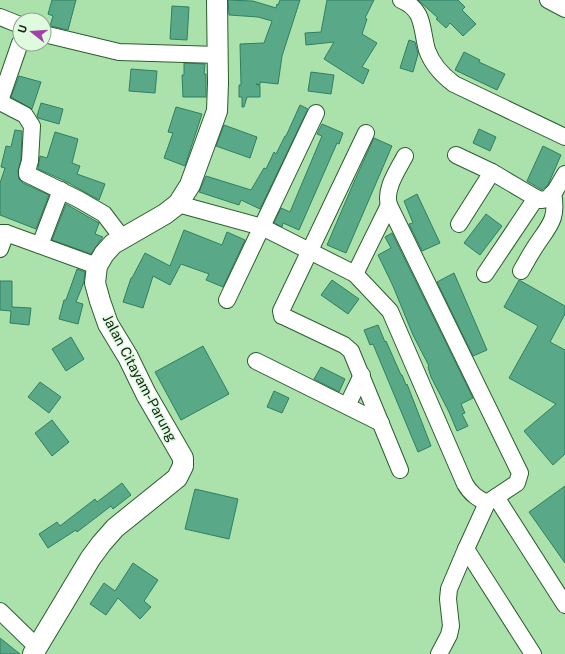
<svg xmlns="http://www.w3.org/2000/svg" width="565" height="654" viewBox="0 0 565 654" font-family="'Public Sans',sans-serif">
<rect width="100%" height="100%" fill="#abe1ab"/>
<g fill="#59a887" stroke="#2f8062">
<polygon points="52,0 76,0 68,30 50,26 53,16 48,14"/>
<polygon points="228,0 253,1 276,8 277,4 278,5 280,0 300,0 282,56 278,84 260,82 260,85 256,84 260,86 260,97 247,97 244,107 242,107 242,97 239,97 239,85 241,85 240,44 264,43 272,21 258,17 229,15"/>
<polygon points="327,0 374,0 365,18 367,19 362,34 377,43 362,67 369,70 363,84 324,59 334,42 306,45 305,33 321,32"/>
<polygon points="418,0 458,0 465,7 462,10 476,24 463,36 450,23 446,28 436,19 438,18"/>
<polygon points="172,6 189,7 187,40 170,39"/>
<polygon points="409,40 415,42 418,54 413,72 400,68"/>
<polygon points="464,52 480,60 479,62 505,74 497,90 455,70"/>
<polygon points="184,63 205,64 204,74 206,74 206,97 183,97 182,75 184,75"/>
<polygon points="131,69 157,71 155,93 129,91"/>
<polygon points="311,72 334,75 331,94 308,91"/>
<polygon points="19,76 41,82 32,109 11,97"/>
<polygon points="41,103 63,109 59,124 38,118 37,116"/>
<polygon points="300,105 308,109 260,209 241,200 239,205 199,192 206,176 251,190 264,168 266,169 274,152 276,154 285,136 286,136"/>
<polygon points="176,107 202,114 185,166 164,158 173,133 168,132"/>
<polygon points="322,124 343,133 339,144 337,143 299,230 283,223 282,227 274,223 281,208 290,212 322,136 317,134"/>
<polygon points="224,125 257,137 250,158 216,146"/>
<polygon points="479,129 496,137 490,151 473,143"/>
<polygon points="15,130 22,131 21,159 18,171 19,179 23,183 49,195 36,229 0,215 0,183 5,168 1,167 6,146 11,147"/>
<polygon points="55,132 78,139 72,163 80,166 77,174 105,184 99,200 65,181 38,169 40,156 47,158"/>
<polygon points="374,138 392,146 346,253 327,245 354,182"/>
<polygon points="543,146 561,155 548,185 542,190 527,181"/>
<polygon points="417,194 440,243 422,251 409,224 413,223 404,201"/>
<polygon points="66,204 99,223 95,234 103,237 91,254 52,240"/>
<polygon points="486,214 502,226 480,255 464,243"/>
<polygon points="184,230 222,245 227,232 245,240 223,287 206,280 209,274 181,264 170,285 153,276 143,308 123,302 131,278 132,278 145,253 170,266"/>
<polygon points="392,233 473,398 461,404 465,413 462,414 468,426 457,431 449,412 431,377 428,367 429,366 413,335 393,286 378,255 391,248 385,237"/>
<polygon points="77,269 85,272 84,282 76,302 83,304 78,324 59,319 64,300 66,300"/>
<polygon points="454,273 487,350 473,356 437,282"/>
<polygon points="332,280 359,299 348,314 321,295"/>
<polygon points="519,280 565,306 565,314 550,342 565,350 565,454 553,465 524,431 556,404 509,378 538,326 504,307"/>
<polygon points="0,281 12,281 12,307 31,308 29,325 10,323 11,311 0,310"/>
<polygon points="378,325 385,342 386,341 401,375 402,375 406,385 407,384 431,446 418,452 373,344 370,345 364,330"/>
<polygon points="71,337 84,359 66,371 52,349"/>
<polygon points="203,346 229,394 181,420 155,372"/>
<polygon points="321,367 345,379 339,392 314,379"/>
<polygon points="40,382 61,397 49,413 28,397"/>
<polygon points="274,391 289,398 282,413 267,407"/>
<polygon points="52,420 69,442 52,456 35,433"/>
<polygon points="122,483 131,495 113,509 111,506 77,532 76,530 48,548 39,534 57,522 60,526 95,499 97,502"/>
<polygon points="565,486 565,563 529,512"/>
<polygon points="195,489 238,499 229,539 185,529"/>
<polygon points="133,563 158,580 144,601 151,607 140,619 118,598 106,615 90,604 104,583 115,591"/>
<polygon points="0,638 20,654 0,654"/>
</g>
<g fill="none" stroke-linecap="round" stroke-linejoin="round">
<defs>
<g id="minor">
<path d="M401,0C425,10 421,29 427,50C432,64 442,75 454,84L565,137"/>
<polyline points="548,0 565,9"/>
<polyline points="0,17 20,25"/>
<polyline points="44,34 119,52 218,55"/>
<polyline points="0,101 20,43"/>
<polyline points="0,102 25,115 32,126 30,161 27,171 27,174 78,199 104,214 123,239"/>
<polyline points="366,133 281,311 282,316 285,317 344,345 351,351 400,470"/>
<polyline points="456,155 492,172 536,198 541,200 547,199 555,191 565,174"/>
<path d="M405,156C398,170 384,189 389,205L520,473L517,483L487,503L466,549L449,589L448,599L451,626L449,635L439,654"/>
<path d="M178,204L262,227L355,274L390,311L465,484C471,494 477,498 487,503"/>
<polyline points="459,224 492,172"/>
<polyline points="0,233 6,233 97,266"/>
<polyline points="40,245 61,190"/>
<polyline points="0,249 6,233"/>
<path d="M521,271C526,262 531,253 537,244C550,225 558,218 553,193"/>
<polyline points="355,274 389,205"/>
<polyline points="485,274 536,198"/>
<polyline points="227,300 316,113"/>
<polyline points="256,361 381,423"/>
<polyline points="347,406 362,375"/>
<polyline points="496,497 565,605"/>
<polyline points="466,549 533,654"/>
<polyline points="0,611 37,647"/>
</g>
<polyline id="tertiary" points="33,654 90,559 101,544 115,528 177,478 183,466 183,458 146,394 128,357 108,324 100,301 95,283 97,266 104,254 113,244 165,214 178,204 190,185 217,111 218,83 217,0"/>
</defs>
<use href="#minor" stroke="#2b5d2e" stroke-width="18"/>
<use href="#tertiary" stroke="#2b5d2e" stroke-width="22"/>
<use href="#minor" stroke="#fff" stroke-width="16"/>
<use href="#tertiary" stroke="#fff" stroke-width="20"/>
</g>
<g text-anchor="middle" stroke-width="3" stroke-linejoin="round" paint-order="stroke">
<g font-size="14" fill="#122713" stroke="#dffadf">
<text transform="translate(140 378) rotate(62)" y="5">Jalan Citayam-Parung</text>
</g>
</g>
<g transform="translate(32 32) rotate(287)"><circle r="19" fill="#dffadf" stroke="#8da68d"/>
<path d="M0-3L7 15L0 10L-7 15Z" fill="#a242a9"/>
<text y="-6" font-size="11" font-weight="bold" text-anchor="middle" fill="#122713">U</text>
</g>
</svg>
